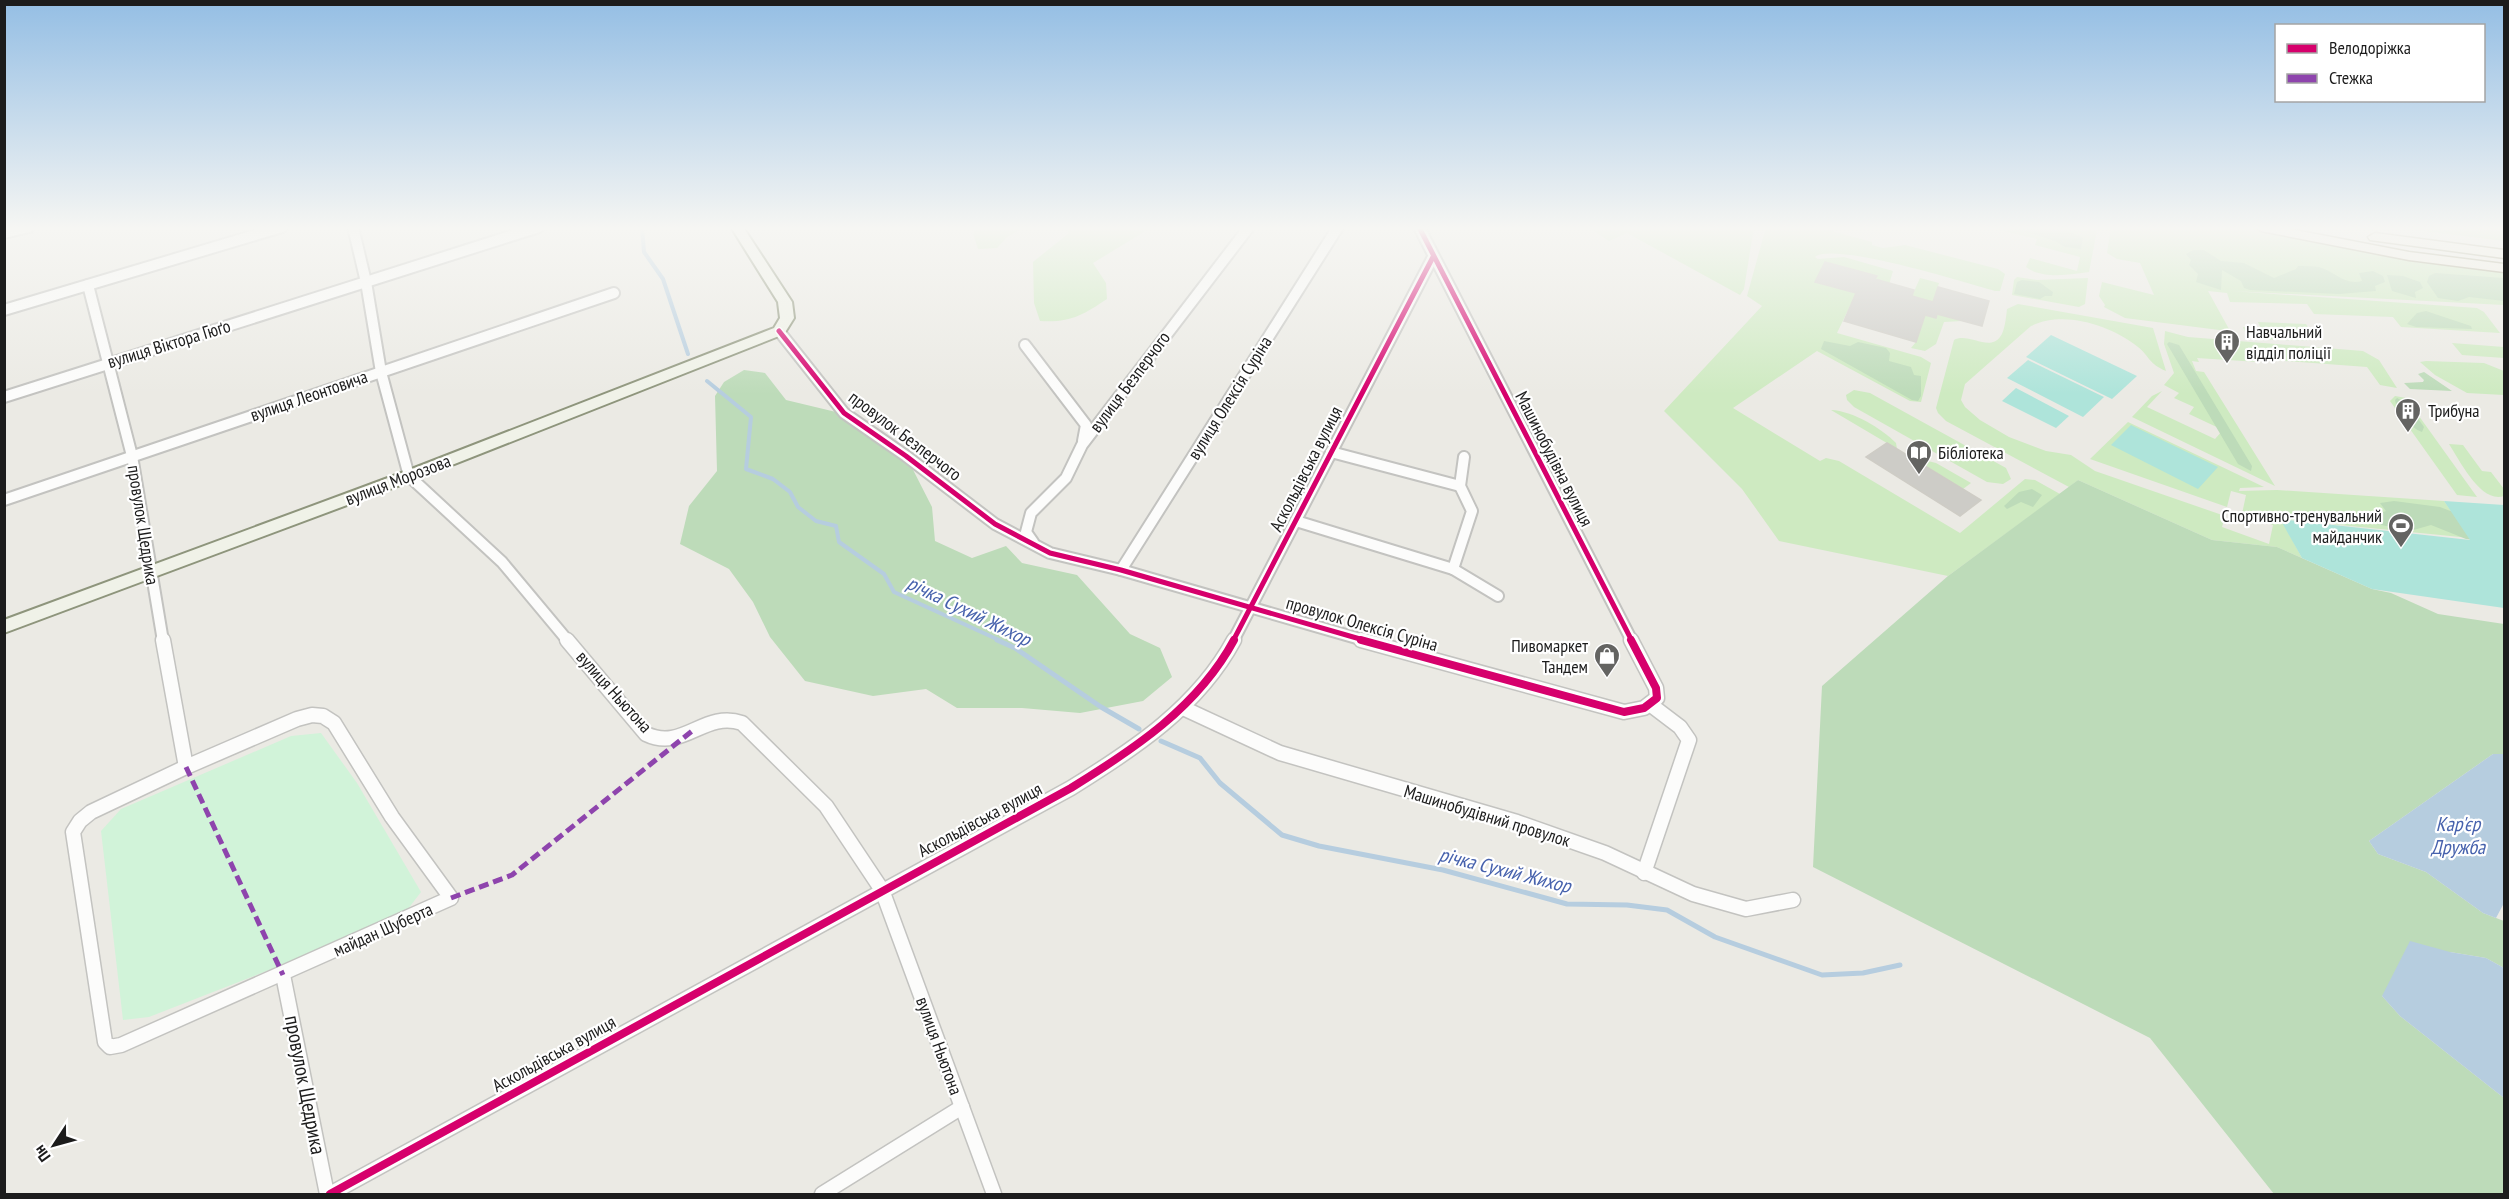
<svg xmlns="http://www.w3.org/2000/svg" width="2509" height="1199" viewBox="0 0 2509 1199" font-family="'PT Sans Narrow',sans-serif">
<rect width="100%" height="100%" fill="#ebeae4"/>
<g fill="#ceeac1">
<polygon points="977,227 1025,227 1007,237 997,248 978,249 973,233"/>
<path d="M1065,227H1152L1093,263L1106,283L1107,299C1083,315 1070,323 1040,321L1034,303L1033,262L1069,233Z"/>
<polygon points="1588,227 1754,227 1744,289 1740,295 1627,233 1609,241"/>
<path d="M1766,227H1817L1872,242V245L1883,248L1905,245L1998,269L2005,274L2000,291H1995C1967,283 1832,241 1815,257L1818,259L1844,257L1893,271L1888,288L1873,284L1876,276L1825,262L1816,282L1858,294L1864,305L1852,302L1837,333L1921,357L1931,363L1921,402L1910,401L1817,351L1733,408L1820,461L1826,458L1839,461L1960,533L2025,479L2035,480L2060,494L1948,576L1779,541L1742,489L1664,411L1762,306L1747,296Z"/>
<path d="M1987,227H2088L2097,230L2089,272C2070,275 2041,279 2026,267L2030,258L2077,271L2080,257L2035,245L2037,239Z"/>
<polygon points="2111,227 2248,227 2419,263 2427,260 2504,268 2504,305 2232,291 2477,308 2484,312 2500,333 2401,327 2393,317 2314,314 2307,304 2230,302 2227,293 2208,291 2229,329 2227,331 2125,318 2104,307 2105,305 2099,296 2102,282 2154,295 2140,263 2117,259 2107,253"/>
<polygon points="2391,227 2504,227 2504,241"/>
<polygon points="2017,277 2037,280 2088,278 2085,304 2079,307 2012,295 2014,280"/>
<polygon points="1920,278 1939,283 1933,302 1912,296"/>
<path d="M2018,304L2153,328L2166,371C2149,364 2150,357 2138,347C2110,325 2064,310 2031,326L1965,384L1961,400L1965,407L1980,420L2009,437L2046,451L2071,455L2095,471L2225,516L2222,527L2269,544L2273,525L2242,514L2246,495L2231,491L2227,507L2090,459L2128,422L2264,487L2240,488L2239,491L2277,490L2444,501L2470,538L2281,519L2302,558L2277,547L2212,540L2078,480L2069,487L1946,421L1938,413L1936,408L1954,340C1968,332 1989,352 2000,337C2005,331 2006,317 2007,309Z"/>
<polygon points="1917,313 1935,318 1938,314 1962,321 1944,322 1936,344 1925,351 1911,348 1916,342"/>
<path d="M2258,322L2306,324L2317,340C2301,340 2260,342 2248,335C2245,332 2244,330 2243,327H2260Z"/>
<polygon points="2165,331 2188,337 2363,351 2379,360 2397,388 2380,385 2367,367 2259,359 2258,362 2197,358 2199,362 2192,361 2196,371 2204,372 2275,486 2132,417 2152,396 2162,391 2147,407 2215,439 2223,430 2189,414 2194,407 2174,398 2179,393 2164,385 2174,373 2164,344"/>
<polygon points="2452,343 2504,347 2504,358 2462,355"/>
<polygon points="2426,361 2484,363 2504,371 2504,395 2467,393 2435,375 2420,362"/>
<polygon points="1854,390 1870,393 2006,468 2011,479 2003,484 1987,482 1854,407 1847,400 1846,395"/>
<polygon points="2395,396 2406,398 2477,497 2457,495 2390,401"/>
<path d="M1831,410C1853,411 1881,428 1896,443L1897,449Z"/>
<path d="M2449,444L2463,445L2482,471L2491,472L2504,489V496C2481,504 2460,461 2449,444Z"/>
<polygon points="1928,461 1936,463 1971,483 1963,489 1921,463"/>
</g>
<g fill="#bddbb9">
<path d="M1999,227C2027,227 2058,224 2083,238L2081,249L2065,247L2055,241L2023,231Z"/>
<path d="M2193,250H2204L2221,261L2244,263L2274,278L2296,269L2298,266C2305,266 2313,266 2319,267C2334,271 2345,286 2362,281L2359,273L2373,271L2383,276L2385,282L2375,286L2376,291L2339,294L2250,290L2244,288L2241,281L2222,270L2221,290L2196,282L2198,274L2189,265L2191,260L2186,254Z"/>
<polygon points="2435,273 2504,278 2504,301 2469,297 2458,301 2438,298 2427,282 2429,276"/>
<polygon points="2387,275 2403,276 2420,282 2423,288 2415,292 2416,298 2392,291"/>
<polygon points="2022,280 2039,282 2053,292 2052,296 2045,296 2040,299 2014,294 2017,282"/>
<polygon points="2426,311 2471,326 2472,329 2416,327 2407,324 2417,313"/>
<polygon points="1824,341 1850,346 1858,342 1886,348 1890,353 1889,361 1911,367 1914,375 1921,376 1921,396 1918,401 1912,400 1821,349"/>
<polygon points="2169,342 2179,345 2182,350 2252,466 2251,471 2238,464 2167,344"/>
<polygon points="744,370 765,373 786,400 836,412 906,456 932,507 935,541 972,558 1006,546 1022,563 1077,575 1130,634 1160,648 1172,677 1143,701 1080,713 1022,708 957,708 926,689 873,696 805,681 770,637 753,602 729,569 680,544 689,506 717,471 715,396 724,382"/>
<polygon points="2424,372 2452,391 2410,389 2404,383 2423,382 2424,380 2418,374"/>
<path d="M2397,398L2408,404L2424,427L2422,432C2410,428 2397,411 2395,400Z"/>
<polygon points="2078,480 2212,540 2277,547 2372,589 2391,593 2438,614 2504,624 2504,754 2493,754 2369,841 2378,854 2426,872 2483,913 2504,921 2504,968 2486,958 2450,952 2382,996 2400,1016 2504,1098 2504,1194 2274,1194 2150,1038 1813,867 1822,686 1948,576"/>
<polygon points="2032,489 2042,495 2033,507 2021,502 2007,509 2004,506 2019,492"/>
<polygon points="2394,501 2440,507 2458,514 2504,543 2466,539 2431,525 2410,531 2372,523 2369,518 2386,511 2380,503"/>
</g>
<polygon fill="#d1f3d9" points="321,733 357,783 421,892 408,909 362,934 149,1017 123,1020 101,831 121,809 291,736"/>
<g fill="#aee4da">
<polygon points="2051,335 2137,376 2112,399 2026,357"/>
<polygon points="2028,360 2104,397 2083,417 2007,378"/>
<polygon points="2016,388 2069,416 2056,428 2002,401"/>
<polygon points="2131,425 2135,427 2218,467 2198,489 2111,445"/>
<polygon points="2444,501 2504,505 2504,608 2372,589 2302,558 2280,519 2470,540"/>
</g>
<g fill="#b6cddf">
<polygon points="2493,754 2504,754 2504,903 2496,918 2483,913 2426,872 2378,854 2369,841"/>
<polygon points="2410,941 2450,952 2486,958 2504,968 2504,1098 2400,1016 2382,996"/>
</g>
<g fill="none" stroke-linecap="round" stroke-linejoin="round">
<g stroke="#b6cddf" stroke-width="4">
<polyline points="642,227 644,252 663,279 688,354"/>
<polyline points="707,381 751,417 746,469 773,479 790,492 798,507 816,521 836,526 839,542 884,574 894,592 1001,641"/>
</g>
<g stroke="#b6cddf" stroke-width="5">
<polyline points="997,640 1015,648 1101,707 1139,729"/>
<polyline points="1161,741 1200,758 1220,783 1282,835 1319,846 1443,870 1567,904 1627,905 1667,910 1715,937 1822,975 1863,973 1900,965"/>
</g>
</g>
<g fill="#cdccc7" stroke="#ceccc5" stroke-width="1.5">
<polygon points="1825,262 1877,276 1875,279 1914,290 1912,296 1933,302 1938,287 1989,301 1982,326 1937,314 1936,318 1925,315 1916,342 1844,321 1856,293 1815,282"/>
<polygon points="1887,443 1897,449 1981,500 1960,516 1866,457"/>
</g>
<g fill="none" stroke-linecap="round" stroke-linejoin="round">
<defs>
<g id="minor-far1">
<polyline points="353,227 366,282 381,372 409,476 502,562 568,641"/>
<polyline points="1419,227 1632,641"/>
<polyline points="4,233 29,227"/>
<polyline points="88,285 132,456 163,641"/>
<polyline points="4,310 282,227"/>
<polyline points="779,331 844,413 906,456 995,524 1050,553 1121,570 1367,641"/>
<polyline points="1025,345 1086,425 1083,441"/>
<polyline points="4,397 539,227"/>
<polyline points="1331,452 1460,486"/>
<polyline points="1464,457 1460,486 1472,511 1453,569 1498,596"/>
<polyline points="4,500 614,293"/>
<polyline points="1296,521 1453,569"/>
<polyline points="1033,542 1026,532 1031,513 1066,478 1082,445 1249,227"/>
<polyline points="1121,570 1338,227"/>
<polyline points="1233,641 1433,257"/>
</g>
<g id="minor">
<polyline points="163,640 186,767"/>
<path d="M567,640L646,734C683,752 704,710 742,723L826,806L882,890L994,1194"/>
<polyline points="1361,640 1624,712 1644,708 1657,698 1656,688 1631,640"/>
<polyline points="1183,708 1280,753 1517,822 1605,853 1693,894 1746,909 1793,900"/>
<polygon points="312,715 323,716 334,723 392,817 451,898 121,1045 110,1047 105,1042 73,832 80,821 91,812 186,767 297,719"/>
<polyline points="1644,873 1689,740 1680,727 1651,705"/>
<polyline points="283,975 327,1194"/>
<path d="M330,1194L1071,788C1134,749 1198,707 1234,640"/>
<polyline points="822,1194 962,1107"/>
</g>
<polygon id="secondary" points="731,227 743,227 792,302 794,318 784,334 414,480 4,633 4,620 404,472 774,328 780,318 778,302"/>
<g id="primary">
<polygon points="2254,227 2280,227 2409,252 2504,264 2504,272 2409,260 2261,231"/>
<polygon points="2375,233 2504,250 2504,258 2370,240 2368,237"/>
</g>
</defs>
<use href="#minor-far1" stroke="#c3c3c0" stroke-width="14"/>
<use href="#minor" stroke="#c3c3c0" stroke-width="17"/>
<use href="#secondary" stroke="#8e957c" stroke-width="4"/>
<use href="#primary" stroke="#a19e81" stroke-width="3"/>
<use href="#minor-far1" stroke="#fcfcfb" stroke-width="10"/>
<use href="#minor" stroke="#fcfcfb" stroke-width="14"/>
<use href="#secondary" fill="#f0f2e8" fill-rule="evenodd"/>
<use href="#primary" fill="#f0eee3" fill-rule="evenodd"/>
<g stroke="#8e44ad" stroke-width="5" stroke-dasharray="10 5" stroke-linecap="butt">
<polyline points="186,767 283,975"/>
<polyline points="451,898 512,875 692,731"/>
</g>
<defs>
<g id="cycleway-far1">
<polyline points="1419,227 1632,641"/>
<polyline points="779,331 844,413 906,456 995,524 1050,553 1121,570 1367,641"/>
<polyline points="1233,641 1433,257"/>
</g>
<g id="cycleway">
<polyline points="1361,640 1624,712 1644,708 1657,698 1656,688 1631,640"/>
<path d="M330,1194L1071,788C1134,749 1198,707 1234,640"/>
</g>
</defs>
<use href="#cycleway-far1" stroke="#fff" stroke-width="8"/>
<use href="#cycleway" stroke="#fff" stroke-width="11"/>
<use href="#cycleway-far1" stroke="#d6006c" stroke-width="5"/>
<use href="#cycleway" stroke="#d6006c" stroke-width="8"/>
</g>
<linearGradient id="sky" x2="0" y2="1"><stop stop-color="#94bee4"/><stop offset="0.58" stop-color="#f6f6f3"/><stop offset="1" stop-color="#f6f6f3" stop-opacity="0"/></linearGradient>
<rect width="2509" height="394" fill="url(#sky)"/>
<defs>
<symbol id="building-pin" viewBox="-11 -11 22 30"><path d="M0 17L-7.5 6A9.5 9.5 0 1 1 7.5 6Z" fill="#646462" stroke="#fff"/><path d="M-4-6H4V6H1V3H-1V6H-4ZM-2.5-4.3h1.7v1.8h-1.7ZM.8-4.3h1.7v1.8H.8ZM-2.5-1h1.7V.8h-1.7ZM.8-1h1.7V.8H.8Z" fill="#fff"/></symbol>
<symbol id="library-pin" viewBox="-11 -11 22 30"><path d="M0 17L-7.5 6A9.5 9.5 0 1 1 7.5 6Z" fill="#646462" stroke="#fff"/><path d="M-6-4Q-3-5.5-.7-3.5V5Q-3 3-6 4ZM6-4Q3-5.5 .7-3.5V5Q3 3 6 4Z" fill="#fff"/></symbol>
<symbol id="stadium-pin" viewBox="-11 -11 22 30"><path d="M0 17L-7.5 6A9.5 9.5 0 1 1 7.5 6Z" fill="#646462" stroke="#fff"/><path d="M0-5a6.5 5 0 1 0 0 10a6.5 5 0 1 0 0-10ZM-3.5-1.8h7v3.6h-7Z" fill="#fff"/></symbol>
<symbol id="shop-pin" viewBox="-11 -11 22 30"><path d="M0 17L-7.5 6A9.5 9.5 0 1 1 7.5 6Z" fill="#646462" stroke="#fff"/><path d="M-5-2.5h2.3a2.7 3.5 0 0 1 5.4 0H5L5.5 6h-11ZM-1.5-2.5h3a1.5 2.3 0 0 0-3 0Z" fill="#fff"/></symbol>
</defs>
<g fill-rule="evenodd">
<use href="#building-pin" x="2212" y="327" width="30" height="40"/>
<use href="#building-pin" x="2393" y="396" width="30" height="40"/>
<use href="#library-pin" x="1904" y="438" width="30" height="40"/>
<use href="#stadium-pin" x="2386" y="511" width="30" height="40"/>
<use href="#shop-pin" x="1592" y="641" width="30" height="40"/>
</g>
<g text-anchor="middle" stroke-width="4.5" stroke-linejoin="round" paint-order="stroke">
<g font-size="18" fill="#1c1c1c" stroke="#fff" text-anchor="start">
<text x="2246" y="338">Навчальний<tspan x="2246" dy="21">відділ поліції</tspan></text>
<text x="2428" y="417">Трибуна</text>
<text x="1938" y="459">Бібліотека</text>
<text x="2382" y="522" text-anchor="end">Спортивно-тренувальний<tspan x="2382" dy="21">майданчик</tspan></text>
<text x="1588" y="652" text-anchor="end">Пивомаркет<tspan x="1588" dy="21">Тандем</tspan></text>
</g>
<g font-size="18" fill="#1c1c1c" stroke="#fff">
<text transform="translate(169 344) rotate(-17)" y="6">вулиця Віктора Гюґо</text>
<text transform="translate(1130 382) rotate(-53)" y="6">вулиця Безперчого</text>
<text transform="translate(309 396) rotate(-19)" y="6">вулиця Леонтовича</text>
<text transform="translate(1230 398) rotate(-58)" y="6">вулиця Олексія Суріна</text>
<text transform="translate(905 436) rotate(37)" y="6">провулок Безперчого</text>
<text transform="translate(1554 459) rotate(63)" y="6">Машинобудівна вулиця</text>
<text transform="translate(1306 469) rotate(-63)" y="6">Аскольдівська вулиця</text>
<text transform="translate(398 480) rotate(-21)" y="6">вулиця Морозова</text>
<text transform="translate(143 525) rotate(81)" y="6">провулок Щедрика</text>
<text transform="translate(1362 624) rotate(16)" y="6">провулок Олексія Суріна</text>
<text transform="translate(614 692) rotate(48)" y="6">вулиця Ньютона</text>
<text transform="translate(1487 816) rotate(17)" y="6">Машинобудівний провулок</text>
<text transform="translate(980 820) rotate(-28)" y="6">Аскольдівська вулиця</text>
<text transform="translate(383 930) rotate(-24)" y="6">майдан Шуберта</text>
<text transform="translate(939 1046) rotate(70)" y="6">вулиця Ньютона</text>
<text transform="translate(554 1054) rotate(-29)" y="6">Аскольдівська вулиця</text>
</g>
<g font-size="20" font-style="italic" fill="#4762ad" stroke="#fff">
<text transform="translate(969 611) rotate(26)" y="7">річка Сухий Жихор</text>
<text x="2458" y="831">Кар'єр<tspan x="2458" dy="23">Дружба</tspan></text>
<text transform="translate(1505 870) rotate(14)" y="7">річка Сухий Жихор</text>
</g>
<g font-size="21" fill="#1c1c1c" stroke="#fff">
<text transform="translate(305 1085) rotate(79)" y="7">провулок Щедрика</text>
</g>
</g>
<rect width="2509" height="1199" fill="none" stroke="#1c1c1c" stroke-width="12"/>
<rect x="2275" y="24" width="210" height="78" fill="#ffffff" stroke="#a4a4a4" stroke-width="1.5"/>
<rect x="2287" y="44" width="30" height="9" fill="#d6006c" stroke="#a4a4a4" stroke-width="1.5"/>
<text x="2329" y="54" font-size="18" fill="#1c1c1c">Велодоріжка</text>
<rect x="2287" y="74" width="30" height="9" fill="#8e44ad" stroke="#a4a4a4" stroke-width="1.5"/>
<text x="2329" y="84" font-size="18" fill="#1c1c1c">Стежка</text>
<g transform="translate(54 1145) rotate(234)" stroke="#ffffff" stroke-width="4.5" paint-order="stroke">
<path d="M0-4.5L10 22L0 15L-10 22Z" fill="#1c1c1c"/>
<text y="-9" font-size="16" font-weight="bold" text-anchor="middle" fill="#1c1c1c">Пн</text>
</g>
</svg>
